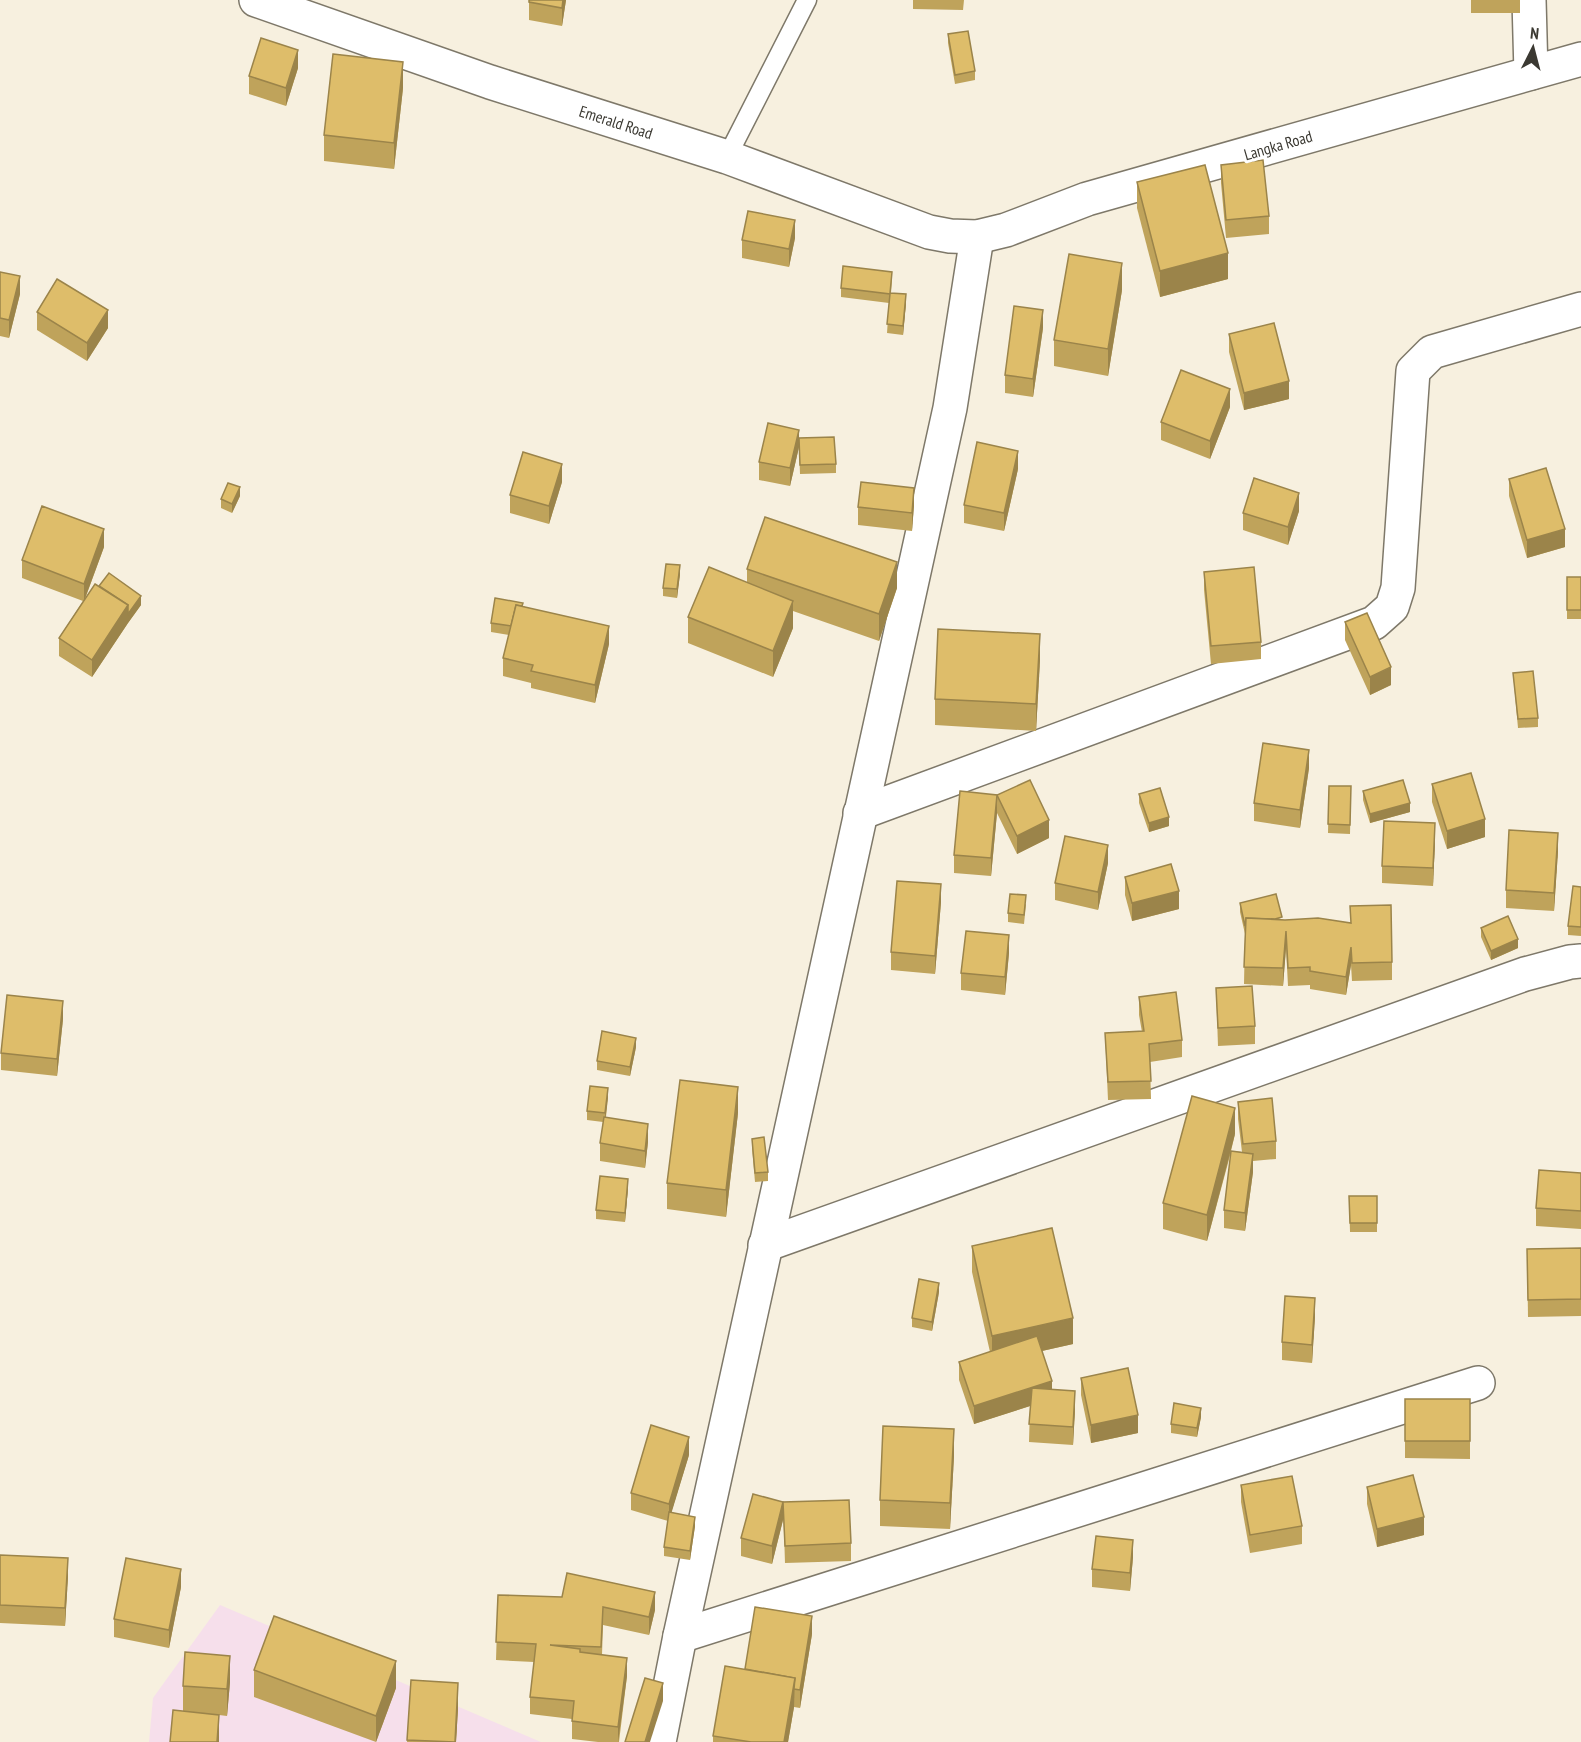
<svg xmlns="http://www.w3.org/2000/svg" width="1581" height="1742" viewBox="0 0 1581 1742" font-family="'PT Sans Narrow',sans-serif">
<rect width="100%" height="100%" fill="#f7f0df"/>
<polygon fill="#f6dfeb" points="220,1605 541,1742 149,1742 153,1698"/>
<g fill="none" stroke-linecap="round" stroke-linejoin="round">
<defs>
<polyline id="lane" points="727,157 807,0"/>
<g id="street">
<polyline points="256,0 490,82 727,157 929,232 950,236 977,237 1006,230 1087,199 1581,59"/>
<polyline points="1529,0 1531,73"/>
<polyline points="860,813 1374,623 1392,607 1398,588 1413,371 1432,352 1581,309"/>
<polyline points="765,1245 1525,974 1570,962 1581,961"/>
<polyline points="680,1636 1478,1383"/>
<polyline points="659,1742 680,1636 950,408 977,237"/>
</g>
</defs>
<use href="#lane" stroke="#7e7869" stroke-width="21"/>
<use href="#street" stroke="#7e7869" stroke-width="36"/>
<use href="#lane" stroke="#fff" stroke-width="18"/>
<use href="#street" stroke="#fff" stroke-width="33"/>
</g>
<g fill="#bfa35b">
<polygon points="566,0 562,26 529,20 529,2"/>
<polygon points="913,0 964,0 963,10 913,9"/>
<rect x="1471" y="0" width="49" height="13"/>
<polygon points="948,34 975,71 975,80 955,84 948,43"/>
<polygon points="298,68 286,106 249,94 249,76"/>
<polygon points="403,88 394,169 324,161 324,135"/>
<polygon points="1221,165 1269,216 1269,234 1226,238 1221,183"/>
<polygon points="1137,182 1228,279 1160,297 1137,208"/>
<polygon points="795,238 789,267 742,258 742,240"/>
<polygon points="0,272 20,294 9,338 0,336"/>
<polygon points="892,280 891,293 906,303 903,335 887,333 889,303 841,297 841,288"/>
<polygon points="1122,290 1108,376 1054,366 1054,340"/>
<polygon points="37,312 108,328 87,361 37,330"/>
<polygon points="1043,328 1033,397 1005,393 1005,375"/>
<polygon points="1229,334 1289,399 1244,410 1229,352"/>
<polygon points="1230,407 1210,459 1161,440 1161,422"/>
<polygon points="799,438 836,464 836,473 800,474 799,447 790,486 759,480 759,462"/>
<polygon points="1018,469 1004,531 964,523 964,505"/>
<polygon points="1509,479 1565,547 1527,558 1509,496"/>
<polygon points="562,482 549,524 510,513 510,495"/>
<polygon points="240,496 232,513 221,508 221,499"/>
<polygon points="914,505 912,531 858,525 858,507"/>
<polygon points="1299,511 1288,545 1243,530 1243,513"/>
<polygon points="104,547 85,599 99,586 141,605 128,623 92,677 59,656 59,638 83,601 22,578 22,560"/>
<polygon points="747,569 897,588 879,641 793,611 793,628 773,677 688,643 688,617 747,583"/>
<polygon points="1204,572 1261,642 1261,659 1211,664 1204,590"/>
<polygon points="680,574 677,598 663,596 663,588"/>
<rect x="1567" y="577" width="14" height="42"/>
<polygon points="523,606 609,644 595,703 531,688 531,683 503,676 503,658 509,635 491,632 491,623"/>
<polygon points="1345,622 1391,685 1370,695 1345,640"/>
<polygon points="1040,660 1036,731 935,725 935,699"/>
<polygon points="1513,673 1538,718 1538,727 1518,728"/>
<polygon points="1309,768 1300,828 1254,821 1254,803"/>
<polygon points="1432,784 1485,837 1447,849 1432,802"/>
<polygon points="1329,786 1351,786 1350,834 1328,833"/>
<polygon points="1363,791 1410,812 1370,823 1363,800"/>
<polygon points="1139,794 1169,826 1149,832 1139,803"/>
<polygon points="997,795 1049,838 1017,854 997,813 991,876 954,873 954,855"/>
<polygon points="1435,841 1433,886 1382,883 1382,866"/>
<polygon points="1558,851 1554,911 1506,908 1506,890"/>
<polygon points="1108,863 1098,910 1055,900 1055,883"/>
<polygon points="1125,877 1179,909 1132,921 1125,895"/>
<polygon points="1581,887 1581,936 1568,935 1568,926"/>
<polygon points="941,902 935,974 891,970 891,952"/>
<polygon points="1240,903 1392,962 1392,980 1352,981 1351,965 1346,995 1310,989 1310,985 1288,986 1286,948 1283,986 1244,984 1245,934 1240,912"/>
<polygon points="1026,904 1024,924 1008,922 1008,913"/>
<polygon points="1481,928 1518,948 1491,960 1481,937"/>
<polygon points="1009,953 1005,995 961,990 961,973"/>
<polygon points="1216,988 1255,1026 1255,1044 1218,1046"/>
<polygon points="1139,997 1182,1040 1182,1057 1150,1062 1151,1099 1108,1100 1105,1033 1142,1032 1139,1015"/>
<polygon points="63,1019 57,1076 1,1070 1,1053"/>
<polygon points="636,1047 630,1076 597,1070 597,1061"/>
<polygon points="608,1097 606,1117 648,1142 645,1168 600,1161 600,1143 603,1122 587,1120 587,1111"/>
<polygon points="1238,1102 1276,1141 1276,1159 1253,1161 1253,1172 1245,1231 1224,1228 1224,1210 1231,1152 1207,1241 1163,1229 1163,1203 1235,1134 1231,1151 1242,1152 1238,1119"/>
<polygon points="738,1113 726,1217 667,1209 667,1183"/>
<polygon points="752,1139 768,1172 768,1181 755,1182 752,1148"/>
<polygon points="1581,1173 1581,1229 1536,1226 1536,1208"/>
<polygon points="628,1188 625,1222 596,1219 596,1210"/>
<polygon points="1349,1196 1377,1196 1377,1232 1350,1232"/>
<polygon points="972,1246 1073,1344 1042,1351 1052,1389 1075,1409 1073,1445 1029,1442 1030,1406 974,1424 959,1380 959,1362 990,1352 972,1272"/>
<polygon points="1581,1248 1581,1316 1528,1317 1527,1249"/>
<polygon points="939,1292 932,1331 912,1327 912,1318"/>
<polygon points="1315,1316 1312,1363 1282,1360 1282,1342"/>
<polygon points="1081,1378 1138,1433 1091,1443 1081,1395"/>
<polygon points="1405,1399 1470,1399 1470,1459 1405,1458"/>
<polygon points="1201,1417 1197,1437 1171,1433 1171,1424"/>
<polygon points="689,1455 671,1513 695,1526 690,1560 664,1556 664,1547 668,1521 631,1510 631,1493"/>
<polygon points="954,1456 950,1529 880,1526 880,1500"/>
<polygon points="1241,1485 1302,1526 1302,1544 1250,1553 1241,1502"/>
<polygon points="1367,1487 1424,1535 1377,1547 1367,1504"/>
<polygon points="783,1502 851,1543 851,1561 785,1563"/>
<polygon points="783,1520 772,1564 741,1556 741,1538"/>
<polygon points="0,1555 68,1576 65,1626 0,1623"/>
<polygon points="1133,1557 1130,1591 1092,1587 1092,1569"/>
<polygon points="181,1587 169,1648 114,1637 114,1619"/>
<polygon points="498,1595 655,1610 649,1635 603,1625 602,1655 627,1676 619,1742 598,1742 572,1739 572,1719 530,1714 530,1697 534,1662 496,1660"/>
<polygon points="812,1634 800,1708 794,1707 788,1742 713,1742 713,1736 745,1669"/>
<polygon points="254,1670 396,1688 376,1742 254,1697"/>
<polygon points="411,1680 458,1709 456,1742 407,1742"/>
<polygon points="230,1682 227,1716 219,1715 219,1742 170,1742 183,1711 183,1686"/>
</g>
<g fill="#9b844a">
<polygon points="563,0 566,0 562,26 562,8"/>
<polygon points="298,50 298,68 286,106 286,88"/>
<polygon points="403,62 403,88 394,169 394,143"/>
<polygon points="795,220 795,238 789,267 789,249"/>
<polygon points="1228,253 1228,279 1160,297 1160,271"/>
<polygon points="1122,263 1122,290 1108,376 1108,349"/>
<polygon points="20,276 20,294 9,338 9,320"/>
<polygon points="906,294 906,303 903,335 903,326"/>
<polygon points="108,310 108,328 87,361 87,343"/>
<polygon points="1043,310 1043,328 1033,397 1033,379"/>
<polygon points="1289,381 1289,399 1244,410 1244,393"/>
<polygon points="1230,389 1230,407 1210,459 1210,441"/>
<polygon points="799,430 799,447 790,486 790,468"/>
<polygon points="1018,451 1018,469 1004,531 1004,513"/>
<polygon points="562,464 562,482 549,524 549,506"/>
<polygon points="240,487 240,496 232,513 232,504"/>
<polygon points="914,488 914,505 912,531 912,513"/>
<polygon points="1299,493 1299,511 1288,545 1288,527"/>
<polygon points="104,529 104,547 84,601 84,584"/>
<polygon points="1565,529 1565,547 1527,558 1527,540"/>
<polygon points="897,562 897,588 879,641 879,614"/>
<polygon points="680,565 680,574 677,598 677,589"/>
<polygon points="141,596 141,605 128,623 92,677 92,660 128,605"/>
<polygon points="793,601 793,628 773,677 773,651"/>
<polygon points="609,626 609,644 595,703 595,685"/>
<polygon points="1040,634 1040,660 1036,731 1036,704"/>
<polygon points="1391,667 1391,685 1370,695 1370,677"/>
<polygon points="1309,750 1309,768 1300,828 1300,810"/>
<polygon points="997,795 997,813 991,876 991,858"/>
<polygon points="1410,803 1410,812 1370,823 1370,814"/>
<polygon points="1169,817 1169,826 1149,832 1149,823"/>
<polygon points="1485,819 1485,837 1447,849 1447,831"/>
<polygon points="1049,820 1049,838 1017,854 1017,836"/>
<polygon points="1435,823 1435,841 1433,886 1433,868"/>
<polygon points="1558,833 1558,851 1554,911 1554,893"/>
<polygon points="1108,845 1108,863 1098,910 1098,892"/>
<polygon points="941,884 941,902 935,974 935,956"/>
<polygon points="1179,891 1179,909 1132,921 1132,903"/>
<polygon points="1286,931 1286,948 1283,986 1283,968"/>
<polygon points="1009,935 1009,953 1005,995 1005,977"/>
<polygon points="1518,939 1518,948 1491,960 1491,951"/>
<polygon points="1351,947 1351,965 1346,995 1346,977"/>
<polygon points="63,1001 63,1019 57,1076 57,1059"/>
<polygon points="636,1038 636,1047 630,1076 630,1067"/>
<polygon points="738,1087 738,1113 726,1217 726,1190"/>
<polygon points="608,1088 608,1097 605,1122 605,1113"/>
<polygon points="1235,1108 1235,1134 1207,1241 1207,1215"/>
<polygon points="648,1124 648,1142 645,1168 645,1151"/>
<polygon points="1253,1154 1253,1172 1245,1231 1245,1213"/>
<polygon points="628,1179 628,1188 625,1222 625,1213"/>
<polygon points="939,1283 939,1292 932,1331 932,1322"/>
<polygon points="1315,1298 1315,1316 1312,1363 1312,1345"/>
<polygon points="1073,1318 1073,1344 992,1362 992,1336"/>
<polygon points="1052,1381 1052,1399 974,1424 974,1406"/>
<polygon points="1075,1391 1075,1409 1073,1445 1073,1427"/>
<polygon points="1201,1408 1201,1417 1197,1437 1197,1428"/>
<polygon points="1138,1415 1138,1433 1091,1443 1091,1425"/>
<polygon points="954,1429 954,1456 950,1529 950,1503"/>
<polygon points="689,1437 689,1455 669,1521 669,1504"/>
<polygon points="783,1502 783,1520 772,1564 772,1546"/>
<polygon points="695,1517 695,1526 690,1560 690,1551"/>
<polygon points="1424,1517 1424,1535 1377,1547 1377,1529"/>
<polygon points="1133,1540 1133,1557 1130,1591 1130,1573"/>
<polygon points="68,1558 68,1576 65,1626 65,1608"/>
<polygon points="181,1569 181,1587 169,1648 169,1630"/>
<polygon points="655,1592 655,1610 649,1635 649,1617"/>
<polygon points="812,1616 812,1634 800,1708 800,1690"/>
<polygon points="230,1656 230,1682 227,1716 227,1689"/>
<polygon points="627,1658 627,1676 618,1742 618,1727"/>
<polygon points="396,1661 396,1688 376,1742 376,1716"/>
<polygon points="795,1678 794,1707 788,1742 784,1742"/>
<polygon points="458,1683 458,1709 456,1742 455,1742"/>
<polygon points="663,1683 663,1701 650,1742 645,1742"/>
<polygon points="219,1715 219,1742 217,1742"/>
</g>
<g fill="#debd6a" stroke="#9b844a" stroke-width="1.5">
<polygon points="529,0 563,0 562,8 529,2"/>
<polygon points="968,31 975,71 955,75 948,34"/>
<polygon points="261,38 298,50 286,88 249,76"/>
<polygon points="333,54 403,62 394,143 324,135"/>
<polygon points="1263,160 1269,216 1226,220 1221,165"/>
<polygon points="1205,165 1228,253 1160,271 1137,182"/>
<polygon points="748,211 795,220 789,249 742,240"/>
<polygon points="1069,254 1122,263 1108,349 1054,340"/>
<polygon points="843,266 892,272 890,293 906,294 903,326 887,324 890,294 841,288"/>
<polygon points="0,272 20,276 9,320 0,318"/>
<polygon points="57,279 108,310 87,343 37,312"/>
<polygon points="1014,306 1043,310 1033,379 1005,375"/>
<polygon points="1274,323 1289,381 1244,393 1229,334"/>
<polygon points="1181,370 1230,389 1210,441 1161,422"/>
<polygon points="768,423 799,430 790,468 759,462"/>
<polygon points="834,437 836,464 800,465 799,438"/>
<polygon points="977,442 1018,451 1004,513 964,505"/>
<polygon points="523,452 562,464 549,506 510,495"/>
<polygon points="1546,468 1565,529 1527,540 1509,479"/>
<polygon points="1254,478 1299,493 1288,527 1243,513"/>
<polygon points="861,482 914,488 912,513 858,507"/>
<polygon points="228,483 240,487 232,504 221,499"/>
<polygon points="42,506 104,529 84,584 22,560"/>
<polygon points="765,517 897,562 879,614 747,569"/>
<polygon points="666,564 680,565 677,589 663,588"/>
<polygon points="709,567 793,601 773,651 688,617"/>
<polygon points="1254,567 1261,642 1211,646 1204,572"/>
<polygon points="109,573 141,596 128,614 128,605 99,586"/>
<rect x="1567" y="577" width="14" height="33"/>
<polygon points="95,584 128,605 92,660 59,638"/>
<polygon points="495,598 523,603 522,606 516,605 511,626 491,623"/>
<polygon points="516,605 609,626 595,685 531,671 533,665 503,658"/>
<polygon points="1367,613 1391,667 1370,677 1345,622"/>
<polygon points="938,629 1040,634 1036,704 935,699"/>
<polygon points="1533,671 1538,718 1518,719 1513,673"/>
<polygon points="1263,743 1309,750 1300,810 1254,803"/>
<polygon points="1471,773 1485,819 1447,831 1432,784"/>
<polygon points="1030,780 1049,820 1017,836 997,795"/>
<polygon points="1403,780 1410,803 1370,814 1363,791"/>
<polygon points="1329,786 1351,786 1350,825 1328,824"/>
<polygon points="1160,788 1169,817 1149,823 1139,794"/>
<polygon points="960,791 997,795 991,858 954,855"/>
<polygon points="1384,821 1435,823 1433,868 1382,866"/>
<polygon points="1509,830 1558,833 1554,893 1506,890"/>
<polygon points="1065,836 1108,845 1098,892 1055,883"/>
<polygon points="1171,864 1179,891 1132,903 1125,877"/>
<polygon points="897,881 941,884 935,956 891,952"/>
<polygon points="1573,886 1581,887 1581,927 1568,926"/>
<polygon points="1010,894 1026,895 1024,915 1008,913"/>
<polygon points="1276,894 1282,917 1275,919 1246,918 1245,926 1240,903"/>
<polygon points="1391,905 1392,962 1352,963 1351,947 1346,977 1310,971 1310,967 1288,968 1286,931 1283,968 1244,967 1246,918 1285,920 1318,918 1351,923 1350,906"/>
<polygon points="1508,916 1518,939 1491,951 1481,928"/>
<polygon points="966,931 1009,935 1005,977 961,973"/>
<polygon points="1252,986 1255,1026 1218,1028 1216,988"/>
<polygon points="1176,992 1182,1040 1149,1044 1151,1081 1108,1082 1105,1033 1144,1031 1139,997"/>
<polygon points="7,995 63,1001 57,1059 1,1053"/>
<polygon points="602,1031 636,1038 630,1067 597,1061"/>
<polygon points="680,1080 738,1087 726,1190 667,1183"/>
<polygon points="590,1086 608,1088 605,1113 587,1111"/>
<polygon points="1192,1096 1235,1108 1207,1215 1163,1203"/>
<polygon points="1272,1098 1276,1141 1243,1144 1238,1102"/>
<polygon points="604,1117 648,1124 645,1151 600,1143"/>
<polygon points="764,1137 768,1172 755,1173 752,1139"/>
<polygon points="1231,1151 1253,1154 1245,1213 1224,1210"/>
<polygon points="1539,1170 1581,1173 1581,1211 1536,1208"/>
<polygon points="600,1176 628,1179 625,1213 596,1210"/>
<polygon points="1349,1196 1377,1196 1377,1223 1350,1223"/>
<polygon points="1052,1228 1073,1318 992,1336 972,1246"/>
<polygon points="1581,1248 1581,1299 1528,1300 1527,1249"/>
<polygon points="919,1279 939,1283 932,1322 912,1318"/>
<polygon points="1285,1296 1315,1298 1312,1345 1282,1342"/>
<polygon points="1037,1336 1052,1381 974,1406 959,1362"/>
<polygon points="1128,1368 1138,1415 1091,1425 1081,1378"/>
<polygon points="1032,1388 1075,1391 1073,1427 1029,1424"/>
<rect x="1405" y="1399" width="65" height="42"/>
<polygon points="1174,1403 1201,1408 1197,1428 1171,1424"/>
<polygon points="651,1425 689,1437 669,1504 631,1493"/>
<polygon points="883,1426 954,1429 950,1503 880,1500"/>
<polygon points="1413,1475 1424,1517 1377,1529 1367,1487"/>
<polygon points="1292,1476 1302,1526 1250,1535 1241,1485"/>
<polygon points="753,1494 783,1502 772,1546 741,1538"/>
<polygon points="849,1500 851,1543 785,1546 783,1502"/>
<polygon points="669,1512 695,1517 690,1551 664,1547"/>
<polygon points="1096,1536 1133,1540 1130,1573 1092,1569"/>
<polygon points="0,1555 68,1558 65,1608 0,1605"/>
<polygon points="126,1558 181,1569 169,1630 114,1619"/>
<polygon points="567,1573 655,1592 649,1617 603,1607 601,1647 550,1645 580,1649 580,1652 627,1658 618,1727 572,1721 574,1701 530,1697 536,1644 496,1642 498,1595 562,1597"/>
<polygon points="755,1607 812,1616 800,1690 794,1689 795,1678 745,1669"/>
<polygon points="274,1616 396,1661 376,1716 254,1670"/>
<polygon points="185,1652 230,1656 227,1689 183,1686"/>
<polygon points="725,1666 795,1678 784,1742 751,1742 713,1736"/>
<polygon points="645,1678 663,1683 645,1742 625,1742"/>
<polygon points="411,1680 458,1683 455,1742 407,1740"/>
<polygon points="173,1710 219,1715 217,1742 170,1742"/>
</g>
<g text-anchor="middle" stroke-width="6" stroke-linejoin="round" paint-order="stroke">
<g font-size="16" fill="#3b3932" stroke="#fff">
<text transform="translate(616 122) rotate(18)" y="6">Emerald Road</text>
<text transform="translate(1278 145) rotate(-16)" y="6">Langka Road</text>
</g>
</g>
<g transform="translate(1533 48) rotate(6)" stroke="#ffffff" stroke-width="4.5" paint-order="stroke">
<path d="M0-4.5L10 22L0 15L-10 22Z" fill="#3b3932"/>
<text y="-9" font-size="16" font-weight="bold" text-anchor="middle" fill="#3b3932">N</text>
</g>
</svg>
